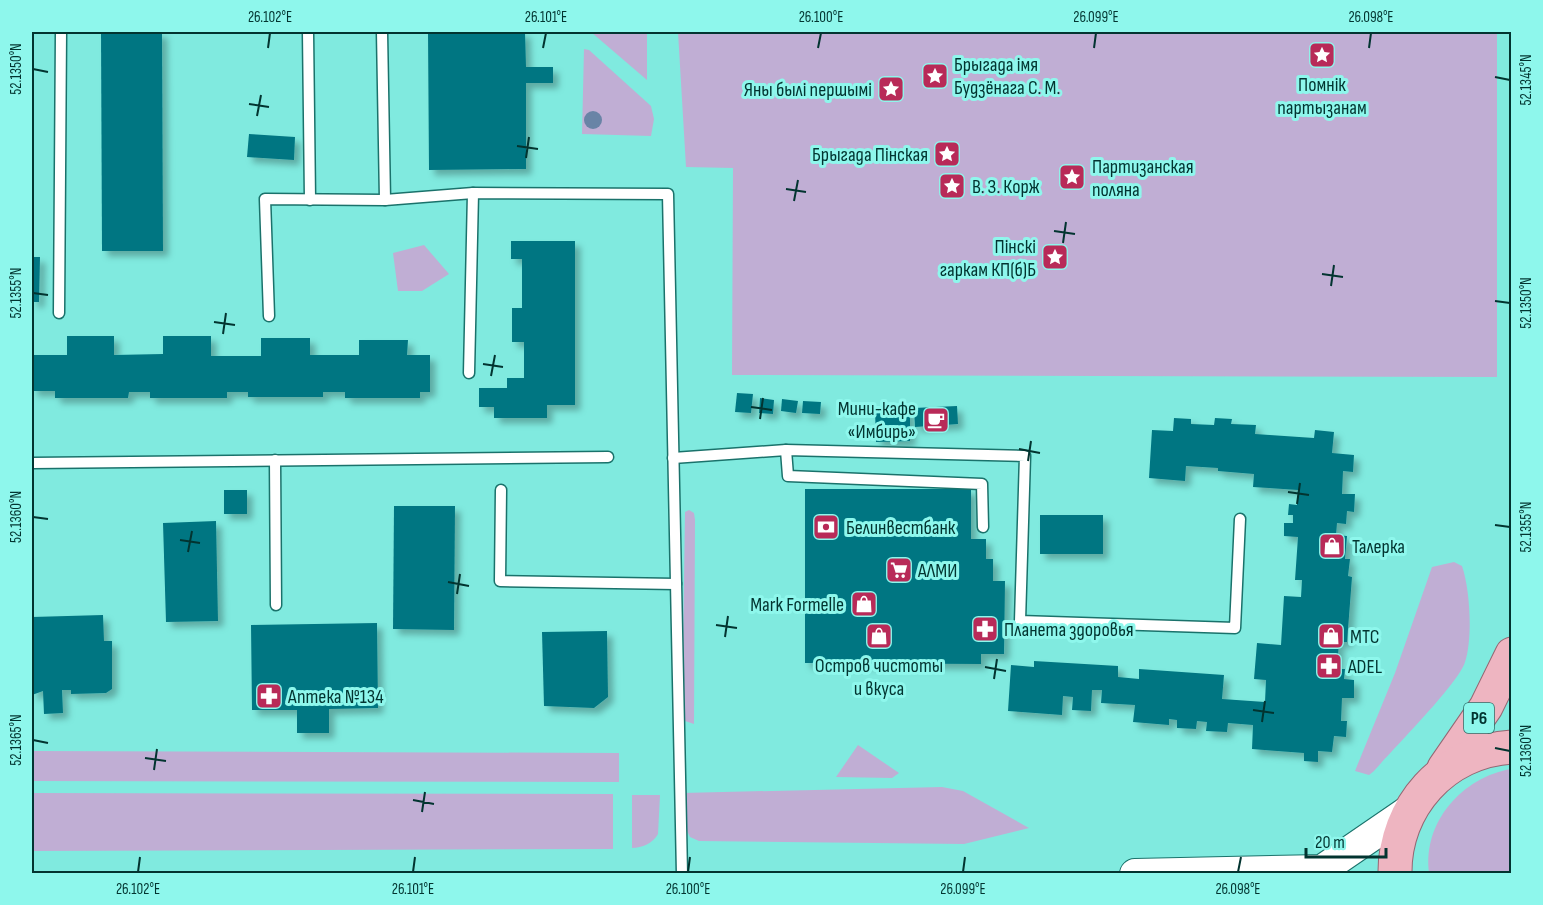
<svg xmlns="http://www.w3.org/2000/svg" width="1543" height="905" viewBox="0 0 1543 905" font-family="'Sofia Sans Condensed',sans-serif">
<defs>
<filter id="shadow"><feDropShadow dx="5.5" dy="5.5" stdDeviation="3" flood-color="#0004"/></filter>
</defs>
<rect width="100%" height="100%" fill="#80eadf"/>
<g fill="#c0aed4">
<polygon points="591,32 647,32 647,80"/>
<polygon points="678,32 1497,32 1497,377 732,375 733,168 686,167"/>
<polygon points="584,49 589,50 651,106 654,119 651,136 582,134"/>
<polygon points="424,245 449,274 422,291 398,291 393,253"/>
<polygon points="689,510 694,513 695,520 694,724 682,720 685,512"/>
<path d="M1454,562L1462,566C1470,589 1473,638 1465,662C1459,683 1392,750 1374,771L1369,775L1355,771L1357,766L1395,673L1432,567Z"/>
<polygon points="858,745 899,773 892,778 836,777"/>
<polygon points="32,751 619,753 619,782 32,781"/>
<path d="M1511,769V873H1429C1422,822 1463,777 1511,769Z"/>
<polygon points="942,787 963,791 1029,828 964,844 699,841 690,837 684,825 682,793"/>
<polygon points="32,793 613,794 613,849 32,851"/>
<path d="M632,795H660L658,834C653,843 642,848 632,848Z"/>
</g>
<g fill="#007682" filter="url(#shadow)">
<polygon points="101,32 162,32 163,251 102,251"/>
<polygon points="428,32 525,32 526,67 553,67 553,83 526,83 526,169 429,170"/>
<polygon points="249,134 295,137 294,160 247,157"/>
<polygon points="511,241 575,241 575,405 547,405 547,418 494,418 494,407 479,407 479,388 507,388 507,378 524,378 524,342 512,342 512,308 522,308 522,259 511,259"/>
<polygon points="32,257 40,257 39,302 32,302"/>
<polygon points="67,336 114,336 114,355 163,354 163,336 211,336 211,356 261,356 261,338 310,338 310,355 359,355 359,340 408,340 407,355 430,355 430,392 420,392 420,398 345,398 345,392 323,392 323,397 248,397 248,392 227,392 227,398 150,398 150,392 129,392 128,398 55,398 55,391 32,391 32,355 67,355"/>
<polygon points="737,393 753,394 751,413 735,412"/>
<polygon points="760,398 774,400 773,414 759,413"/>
<polygon points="782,399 798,401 796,413 781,411"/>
<polygon points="803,401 821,402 820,414 802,413"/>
<polygon points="957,406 958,424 915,427 914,408"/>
<polygon points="910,409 910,441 876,442 875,410"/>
<polygon points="1174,418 1191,419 1191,424 1214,425 1215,418 1232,419 1231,424 1256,425 1255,434 1314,438 1315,430 1334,432 1332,453 1354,455 1353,472 1343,471 1342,494 1355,494 1354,512 1347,511 1346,524 1337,523 1336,535 1347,536 1345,559 1350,559 1348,576 1352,577 1347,642 1339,642 1337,669 1345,669 1344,679 1354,680 1354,698 1342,698 1341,721 1347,721 1346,737 1334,736 1332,752 1318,751 1318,762 1304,761 1304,753 1252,749 1253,725 1228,723 1227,732 1206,731 1207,722 1197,721 1196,729 1177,728 1177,720 1169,719 1169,725 1133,722 1135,705 1101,703 1102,690 1092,690 1091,711 1072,710 1073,697 1063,696 1062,715 1008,711 1011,665 1034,667 1034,661 1118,666 1118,677 1139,679 1139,669 1224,675 1222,699 1265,702 1266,680 1254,679 1257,643 1281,645 1284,596 1301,597 1302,580 1295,580 1298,537 1284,536 1284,523 1293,523 1293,515 1288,515 1289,504 1297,505 1298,490 1253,487 1254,474 1218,471 1218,468 1186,466 1185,481 1149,478 1152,430 1173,431"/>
<polygon points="805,489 971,489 971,539 986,539 986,559 993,559 993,581 1005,581 1004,654 981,654 981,664 805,663"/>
<rect x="224" y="490" width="23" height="24"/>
<polygon points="394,506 455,506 454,630 393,629"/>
<rect x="1040" y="515" width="63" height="39"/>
<polygon points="216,521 218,621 166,622 163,523"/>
<polygon points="103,615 104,641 112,641 112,689 106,693 71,694 71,690 62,690 63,713 44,714 43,691 32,695 32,617"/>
<polygon points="377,623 378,708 329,709 329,733 297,733 297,710 252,710 251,625"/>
<polygon points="607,631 608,697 594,708 544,706 542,632"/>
</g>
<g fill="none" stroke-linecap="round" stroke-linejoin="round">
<defs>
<g id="lane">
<polyline points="308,32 310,200"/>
<polyline points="382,32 385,200"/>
<polyline points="59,313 61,32"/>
<polyline points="269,316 265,199 385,200 473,193 668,194 682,874"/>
<polyline points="469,373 473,193"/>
<polyline points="786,450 788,476 982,484 983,527"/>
<polyline points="673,458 786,450 1025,456 1020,621 1235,628 1240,519"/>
<polyline points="275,460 276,605"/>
<polyline points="32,463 608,457"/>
<polyline points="501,490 500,581 676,584"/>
</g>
<polyline id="secondary" points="1135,874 1322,870 1411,809"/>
<g id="primary">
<polyline points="1444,768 1486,707 1512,654"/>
<path d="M1395,874C1394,807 1444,751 1512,747"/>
</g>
</defs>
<use href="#lane" stroke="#1a726b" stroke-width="13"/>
<use href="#secondary" stroke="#1a726b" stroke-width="32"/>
<use href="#primary" stroke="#946773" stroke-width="35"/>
<use href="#lane" stroke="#fff" stroke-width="10"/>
<use href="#secondary" stroke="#fff" stroke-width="30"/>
<use href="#primary" stroke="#eeb5c1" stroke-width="33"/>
</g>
<circle fill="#6984a6" cx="593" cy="120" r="9"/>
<path fill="none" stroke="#023430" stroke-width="2" d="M268,48L270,33M543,48L546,33M818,48L821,33M1094,48L1096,33M1369,48L1371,33M33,69L48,72M1495,77L1510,80M249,104L269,107M257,116L261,95M517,146L538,149M526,158L529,137M786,189L806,192M794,201L798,180M1054,231L1075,234M1063,243L1066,222M1322,274L1343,277M1331,286L1334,265M33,293L48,295M1495,301L1510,303M214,322L235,325M223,334L226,313M483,364L503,367M491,376L495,355M751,407L772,410M760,419L763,398M1019,449L1040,453M1028,461L1031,441M1288,492L1309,495M1297,504L1300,483M33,517L48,519M1495,525L1510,527M180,540L200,543M188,552L192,531M448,582L469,586M457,594L460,574M716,625L737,628M725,637L728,616M985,667L1006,671M994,679L997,659M1253,710L1274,713M1262,722L1265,701M33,740L48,743M1495,748L1510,751M145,758L166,761M154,770L157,749M413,800L434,804M422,812L425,792M138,872L140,857M413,872L415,857M688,872L690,857M963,872L965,857M1238,872L1241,857"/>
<defs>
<symbol id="sight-square" viewBox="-11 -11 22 22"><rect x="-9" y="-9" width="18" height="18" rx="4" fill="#b82a58" stroke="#8ef7ec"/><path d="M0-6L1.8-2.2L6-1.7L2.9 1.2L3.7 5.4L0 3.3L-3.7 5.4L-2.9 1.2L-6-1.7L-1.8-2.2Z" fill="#fff"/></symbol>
<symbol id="cafe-square" viewBox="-11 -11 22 22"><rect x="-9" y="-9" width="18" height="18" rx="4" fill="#b82a58" stroke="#8ef7ec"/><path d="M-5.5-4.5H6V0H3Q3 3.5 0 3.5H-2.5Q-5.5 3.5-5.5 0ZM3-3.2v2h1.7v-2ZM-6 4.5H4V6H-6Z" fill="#fff"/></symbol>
<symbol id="bank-square" viewBox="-11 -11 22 22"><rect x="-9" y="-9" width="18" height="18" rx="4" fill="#b82a58" stroke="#8ef7ec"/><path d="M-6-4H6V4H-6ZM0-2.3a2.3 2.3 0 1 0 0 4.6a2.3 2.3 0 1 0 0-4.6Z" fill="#fff"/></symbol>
<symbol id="shop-square" viewBox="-11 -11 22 22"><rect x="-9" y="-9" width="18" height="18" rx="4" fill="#b82a58" stroke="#8ef7ec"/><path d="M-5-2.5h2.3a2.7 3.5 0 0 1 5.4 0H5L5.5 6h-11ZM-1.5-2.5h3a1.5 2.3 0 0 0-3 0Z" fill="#fff"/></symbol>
<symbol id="supermarket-square" viewBox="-11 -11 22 22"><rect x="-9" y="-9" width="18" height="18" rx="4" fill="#b82a58" stroke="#8ef7ec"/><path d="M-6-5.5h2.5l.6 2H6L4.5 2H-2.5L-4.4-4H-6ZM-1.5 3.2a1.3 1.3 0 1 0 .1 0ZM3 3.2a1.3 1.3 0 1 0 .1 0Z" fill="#fff"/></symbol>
<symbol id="pharmacy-square" viewBox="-11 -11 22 22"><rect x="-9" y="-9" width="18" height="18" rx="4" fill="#b82a58" stroke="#8ef7ec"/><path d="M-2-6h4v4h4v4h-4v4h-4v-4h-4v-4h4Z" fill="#fff"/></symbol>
</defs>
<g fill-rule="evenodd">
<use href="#sight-square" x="1307" y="40" width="30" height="30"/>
<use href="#sight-square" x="920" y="61" width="30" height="30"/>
<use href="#sight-square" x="876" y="74" width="30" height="30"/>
<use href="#sight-square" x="932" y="139" width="30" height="30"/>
<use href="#sight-square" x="1057" y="162" width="30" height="30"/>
<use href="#sight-square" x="937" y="171" width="30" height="30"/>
<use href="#sight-square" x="1040" y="242" width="30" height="30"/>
<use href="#cafe-square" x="921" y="405" width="30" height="30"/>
<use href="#bank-square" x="811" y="512" width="30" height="30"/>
<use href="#shop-square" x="1317" y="531" width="30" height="30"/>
<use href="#supermarket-square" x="884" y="555" width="30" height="30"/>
<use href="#shop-square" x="849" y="589" width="30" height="30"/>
<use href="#pharmacy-square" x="970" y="614" width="30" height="30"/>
<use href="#shop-square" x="864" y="621" width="30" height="30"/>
<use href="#shop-square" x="1316" y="621" width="30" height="30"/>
<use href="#pharmacy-square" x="1314" y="651" width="30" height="30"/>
<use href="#pharmacy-square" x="254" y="681" width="30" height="30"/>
</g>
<g text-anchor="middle" stroke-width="6" stroke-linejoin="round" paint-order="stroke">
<rect fill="#8ef7ec" stroke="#2c6e68" stroke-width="1.5" x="1464" y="703" width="30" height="30" rx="4.5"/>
<g font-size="18" font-weight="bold" fill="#023430">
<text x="1479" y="724">Р6</text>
</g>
<g font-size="20" fill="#023430" stroke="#8ef7ec" text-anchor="start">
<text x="954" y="71">Брыгада імя<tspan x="954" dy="23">Будзёнага С. М.</tspan></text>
<text x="1322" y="91" text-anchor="middle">Помнік<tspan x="1322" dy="23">партызанам</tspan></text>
<text x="872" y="96" text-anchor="end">Яны былі першымі</text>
<text x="928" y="161" text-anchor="end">Брыгада Пінская</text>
<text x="1092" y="173">Партизанская<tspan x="1092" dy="23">поляна</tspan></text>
<text x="972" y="193">В. З. Корж</text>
<text x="1036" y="253" text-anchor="end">Пінскі<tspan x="1036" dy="23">гаркам КП(б)Б</tspan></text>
<text x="916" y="415" text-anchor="end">Мини-кафе<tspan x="916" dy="23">«Имбирь»</tspan></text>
<text x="846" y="534">Белинвестбанк</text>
<text x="1352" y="553">Талерка</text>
<text x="918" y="577">АЛМИ</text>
<text x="844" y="611" text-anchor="end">Mark Formelle</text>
<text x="1004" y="636">Планета здоровья</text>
<text x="1350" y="643">МТС</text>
<text x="879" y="672" text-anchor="middle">Остров чистоты<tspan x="879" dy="23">и вкуса</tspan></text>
<text x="1348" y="673">ADEL</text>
<text x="288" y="703">Аптека №134</text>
</g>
</g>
<rect width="1543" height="905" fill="none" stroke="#8ef7ec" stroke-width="66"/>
<path d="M1306 848v9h80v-9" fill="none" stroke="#023430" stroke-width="3"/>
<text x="1315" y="848" font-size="18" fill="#023430" stroke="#8ef7ec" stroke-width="4.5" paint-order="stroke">20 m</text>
<rect x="33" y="33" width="1477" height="839" fill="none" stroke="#023430" stroke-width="2"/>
<g font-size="15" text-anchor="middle" fill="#023430">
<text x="270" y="22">26.102°E</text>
<text x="546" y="22">26.101°E</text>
<text x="821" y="22">26.100°E</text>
<text x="1096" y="22">26.099°E</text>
<text x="1371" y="22">26.098°E</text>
<text transform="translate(16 69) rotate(-90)" y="5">52.1350°N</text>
<text transform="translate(1526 80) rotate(-90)" y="5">52.1345°N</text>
<text transform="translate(16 293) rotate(-90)" y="5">52.1355°N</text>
<text transform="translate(1526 303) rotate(-90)" y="5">52.1350°N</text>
<text transform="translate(16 517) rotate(-90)" y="5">52.1360°N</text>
<text transform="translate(1526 527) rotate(-90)" y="5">52.1355°N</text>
<text transform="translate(16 740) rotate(-90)" y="5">52.1365°N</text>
<text transform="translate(1526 751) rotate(-90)" y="5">52.1360°N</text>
<text x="138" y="894">26.102°E</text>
<text x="413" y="894">26.101°E</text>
<text x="688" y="894">26.100°E</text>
<text x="963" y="894">26.099°E</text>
<text x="1238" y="894">26.098°E</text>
</g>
</svg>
